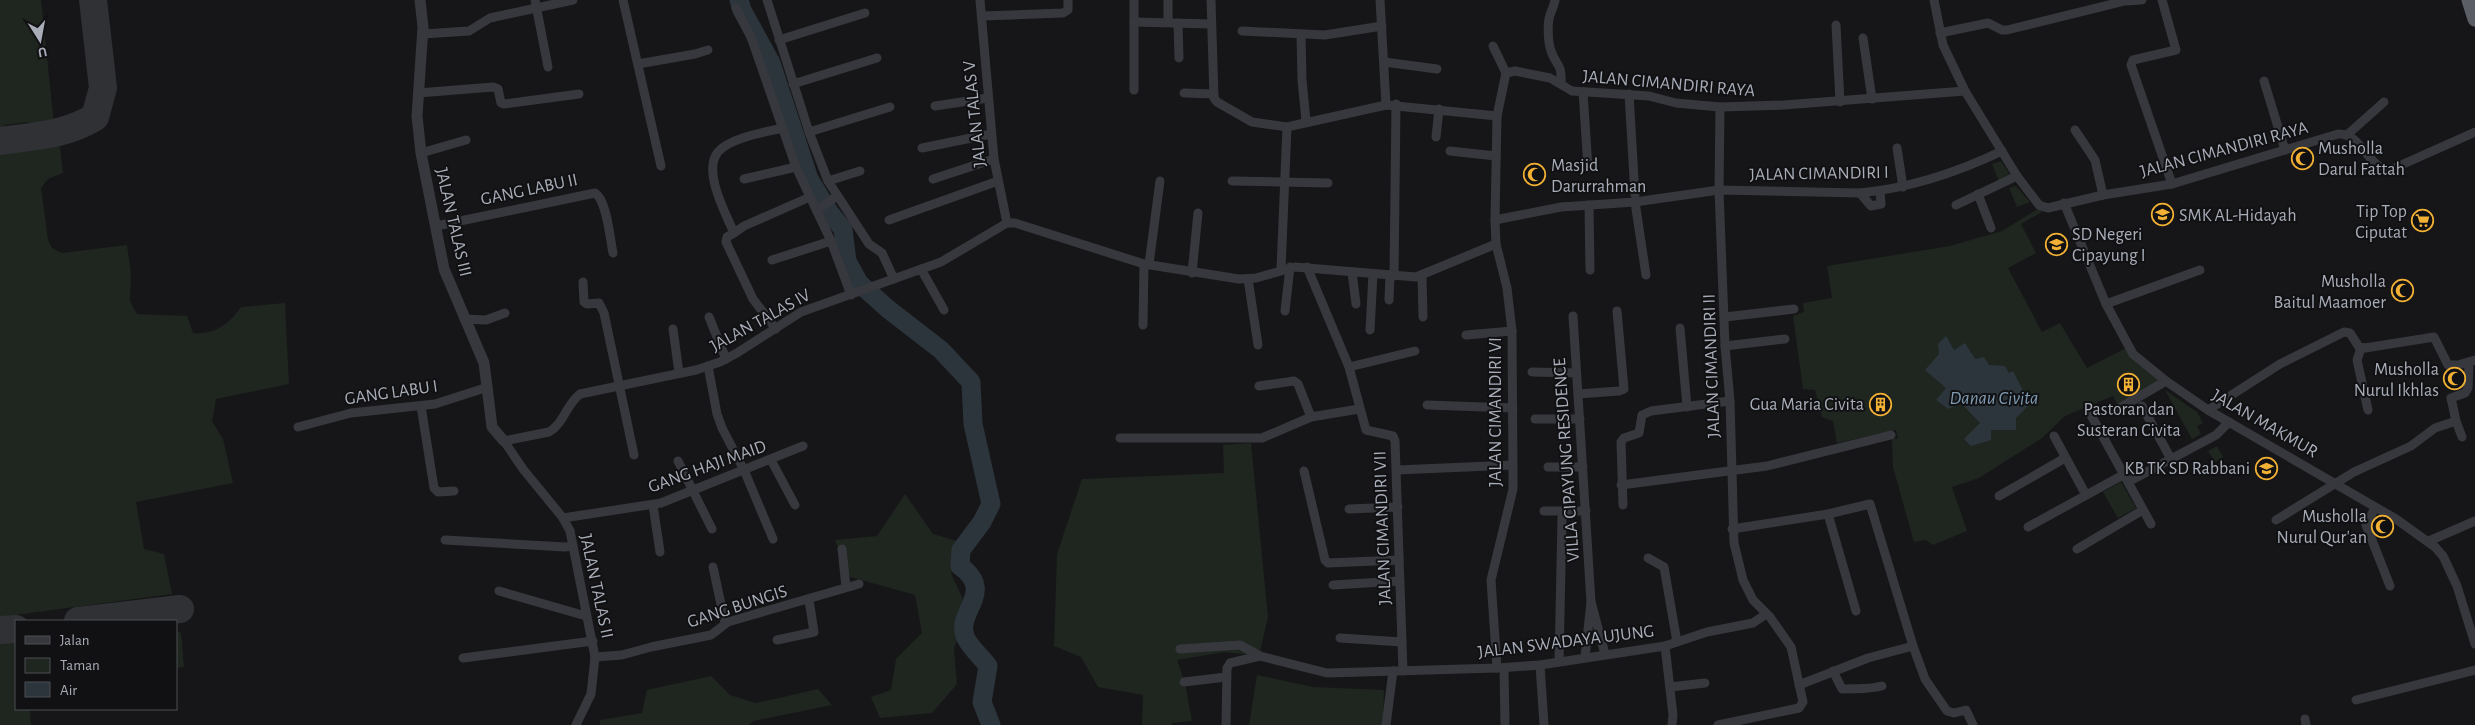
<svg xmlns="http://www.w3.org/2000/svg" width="2475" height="725" viewBox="0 0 2475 725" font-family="'Alegreya Sans',sans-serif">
<rect width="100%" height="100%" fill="#161618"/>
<g fill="#1e261f">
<polygon points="0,0 41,0 54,124 32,128 28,122 4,125 4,132 0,132"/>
<path d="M60,146L63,173L48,179L41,188L48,240L52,248L62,253L127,245L131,274L130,301L137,314L187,316L193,333C215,335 229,324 241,307L285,303L289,384L216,399L212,421L223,439L233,483L136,502L144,549L164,554L172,594L0,617V152Z"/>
<polygon points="2001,161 2010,175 2000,184 1992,164"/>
<polygon points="2016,186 2030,202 2017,207 2009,188"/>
<polygon points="2041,207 2049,208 2021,224 2036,253 2008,268 2042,332 2060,323 2087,368 2126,348 2163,384 2119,407 2113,396 2065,416 2042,438 1979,478 1952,487 1967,531 1933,545 1926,540 1914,542 1893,467 1892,439 1898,438 1896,430 1837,443 1833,421 1822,417 1815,390 1803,389 1793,316 1804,312 1803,303 1832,298 1827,266 1950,246 2002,231"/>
<polygon points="2165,390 2197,412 2203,423 2197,426 2201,434 2192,439"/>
<polygon points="1251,443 1268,617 1259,656 1224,652 1177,660 1185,683 1192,721 1172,723 1172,725 1142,725 1143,695 1098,687 1081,657 1054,646 1057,554 1082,479 1224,473 1223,445"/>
<polygon points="2217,446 2223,457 2215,462 2208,451"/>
<polygon points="2121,482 2136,508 2118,518 2103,492"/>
<polygon points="905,494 933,534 964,543 951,573 967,608 954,649 957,684 932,713 880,718 871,697 891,690 896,659 922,633 915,595 850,577 835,540 877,536"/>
<polygon points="176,630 181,633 184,667 176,668"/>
<polygon points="16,641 16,709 30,709 31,725 0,725 0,643"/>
<polygon points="1257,675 1313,687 1384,690 1383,725 1249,725"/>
<polygon points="711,676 730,695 756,703 818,689 832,705 753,721 749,725 600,725 600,720 642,713 647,690"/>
</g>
<polygon fill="#2c353c" points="1946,336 1954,350 1965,343 1975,359 1984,357 1989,365 2005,366 2009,373 2013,371 2030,404 2016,418 2016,430 1991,430 1991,440 1971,446 1964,439 1980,423 1961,403 1948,409 1936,400 1946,388 1925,370 1939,354 1938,344"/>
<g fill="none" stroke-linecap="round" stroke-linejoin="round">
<path stroke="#2c353c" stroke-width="19" d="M739,0L742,10L771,63L809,179L829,212L843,229L847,261L859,283L888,309L941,350L971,382L973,424L991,504L982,522L961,550L960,566C996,592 956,611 965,636C967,644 983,659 988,666L982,702L991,725"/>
<g stroke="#303135" stroke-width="28">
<path d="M0,141C34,136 66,135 95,117L103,88L93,0"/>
<polyline points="78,621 180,609"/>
<polyline points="0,630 16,629"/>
</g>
<g stroke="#37383d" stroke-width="9">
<polyline points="535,0 548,67"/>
<polyline points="623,0 661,166"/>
<polyline points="767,0 809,132 828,181 869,244 882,253 894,279"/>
<polyline points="980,0 994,159 1007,223"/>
<polyline points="1134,0 1134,90"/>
<polyline points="1211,0 1214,98 1217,102 1252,122 1287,127 1386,105 1497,116"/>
<polyline points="1380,0 1386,105"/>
<path d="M1555,0C1554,6 1552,9 1550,15C1547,24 1548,42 1551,51C1557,68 1562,62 1561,84"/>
<polyline points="1934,0 1943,45 1965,91"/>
<polyline points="2162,0 2176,50 2133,60 2131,65 2172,184"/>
<polyline points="736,8 751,37 796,167 831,241 851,295"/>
<polyline points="982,16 1063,13 1068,10 1068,0"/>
<polyline points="1134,22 1211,24"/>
<polyline points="1168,22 1168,0"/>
<polyline points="1178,23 1179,58"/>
<polyline points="1836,25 1840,102"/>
<polyline points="1242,31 1325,35 1382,26"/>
<polyline points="1940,33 1988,23 2002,30 2007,30 2125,1 2142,0"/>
<polyline points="423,34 469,31 490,18 573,0"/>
<polyline points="1301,34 1302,80 1306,121"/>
<polyline points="1863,38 1872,99"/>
<polyline points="779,40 865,13"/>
<polyline points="1493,46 1506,73"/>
<polyline points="1384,62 1437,69"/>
<polyline points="638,64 695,54 708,50"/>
<polyline points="2264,81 2285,150"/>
<polyline points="793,84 877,58"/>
<polyline points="1583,92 1588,168"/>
<polyline points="418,93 493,87 498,89 501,103 504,104 579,94"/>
<polyline points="1184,93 1214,94"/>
<polyline points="1629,94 1635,195"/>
<polyline points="935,106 988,98"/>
<polyline points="2075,130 2095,160 2103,195"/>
<polyline points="809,132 890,107"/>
<polyline points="2347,135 2384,102"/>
<polyline points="1436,137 1439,109"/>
<polyline points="922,148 991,134"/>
<polyline points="1897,148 1903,187"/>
<polyline points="1450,151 1496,156"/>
<polyline points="421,153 466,140"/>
<polyline points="744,179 796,167"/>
<polyline points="933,179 994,159"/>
<polyline points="828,181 860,171"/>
<polyline points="1232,181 1328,183"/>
<polyline points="1860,193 1871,206 1881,204 1880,191"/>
<polyline points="1978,194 1991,228"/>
<polyline points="1635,202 1646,275"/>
<polyline points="2064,203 2106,304 2133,354 2166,381 2208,410 2396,519 2435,547 2443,556 2457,586 2475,644"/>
<polyline points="1589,205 1590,270"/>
<polyline points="1956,205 2017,176"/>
<polyline points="817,210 837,196"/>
<polyline points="889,220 998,181"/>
<path d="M1495,220L1561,207L1635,202L1719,190L1860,193C1911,188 1956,173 2002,151"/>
<path d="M436,226L595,193C607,200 610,239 613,253"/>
<polyline points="734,233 744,226 810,197"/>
<polyline points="772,260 831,241"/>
<polyline points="1149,264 1160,181"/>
<polyline points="1307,267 1349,367 1366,430 1393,436 1395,441 1403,671"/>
<polyline points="921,269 944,310"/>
<polyline points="1281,269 1287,127"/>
<polyline points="1352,272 1356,304"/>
<polyline points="1192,273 1198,213"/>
<polyline points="1394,276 1396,104"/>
<polyline points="1422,276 1423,317"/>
<polyline points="1248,279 1258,345"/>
<polyline points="583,282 584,302 587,304 599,303 604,313 634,455"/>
<polyline points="1389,300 1390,275"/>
<polyline points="2106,304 2200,270"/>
<polyline points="1285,311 1290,267"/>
<polyline points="1573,316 1591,602"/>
<polyline points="709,317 726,359"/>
<polyline points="1725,317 1794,309"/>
<polyline points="464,319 486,320 505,313"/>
<polyline points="1143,325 1144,264"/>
<polyline points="1680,328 1687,407"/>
<polyline points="673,329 679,373"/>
<path d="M776,329L753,299L726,242L727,237L734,233C726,214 702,171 718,152C729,138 766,132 783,128"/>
<polyline points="1370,330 1373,274"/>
<polyline points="1466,335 1512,331"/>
<polyline points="1725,346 1785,339"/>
<polyline points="2361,348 2357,360 2368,410"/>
<polyline points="708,366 717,414 722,428 744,470 773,539"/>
<polyline points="1349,367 1415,351"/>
<polyline points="1532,372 1576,373"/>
<polyline points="1259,386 1294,381 1298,384 1311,417"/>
<polyline points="1578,394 1619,391 1624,389 1617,311"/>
<polyline points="1427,405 1513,408"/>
<polyline points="421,406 434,488 438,492 454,491"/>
<polyline points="2142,406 2171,459"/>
<polyline points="2118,409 2166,381"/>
<polyline points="2208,410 2280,364 2344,332 2350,333 2359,347 2365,348 2434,337 2448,365 2458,365 2475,360"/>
<polyline points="2091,415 2151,524"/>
<polyline points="1535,419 1580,419"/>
<polyline points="2456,421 2462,437"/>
<polyline points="298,427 351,413 435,404 488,387"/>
<polyline points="2054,436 2086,495"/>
<polyline points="1120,438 1262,438 1311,417 1359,409"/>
<polyline points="771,460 795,505"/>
<polyline points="678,461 712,529"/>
<polyline points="1548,467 1583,467"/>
<polyline points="1397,470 1513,465"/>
<polyline points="1304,471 1325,560 1328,563 1399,560"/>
<polyline points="2128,482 2216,435 2229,422"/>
<polyline points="1621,485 1767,466 1891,435"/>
<polyline points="1999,496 2065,458"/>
<polyline points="653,505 660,552"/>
<polyline points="1623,505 1621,442 1624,438 1639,433 1642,415 1651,411 1730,401"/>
<polyline points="2375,508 2366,525 2390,586"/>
<polyline points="1349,509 1398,507"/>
<polyline points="1544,511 1586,511"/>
<polyline points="1828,514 1856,611"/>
<polyline points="563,518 661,503 803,446"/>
<polyline points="2276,520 2354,472 2411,446 2435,428 2456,421 2451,398 2465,393 2468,388 2469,362"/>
<polyline points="2028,527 2123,475"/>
<polyline points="1732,529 1828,514 1870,504 1913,646 1925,679 1947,711 1954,713 1966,710 1973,725"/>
<polyline points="445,540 565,547 573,546"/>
<polyline points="2429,541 2475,521"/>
<polyline points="842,549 846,587"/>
<polyline points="2077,549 2143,510"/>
<polyline points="1648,558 1664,567 1677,642"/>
<polyline points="713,567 725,623"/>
<polyline points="1333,585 1400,581"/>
<polyline points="499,591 586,616"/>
<polyline points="1340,638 1402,642"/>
<polyline points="777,640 814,632 809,600"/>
<polyline points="1665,646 1673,715 1672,725"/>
<polyline points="1180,649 1240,645 1260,656 1327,673 1497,668 1540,665 1665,646 1707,632 1753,623 1766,614"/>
<polyline points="595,657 622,655 651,647 711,635 728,622 859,584"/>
<polyline points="1585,657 1591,602 1605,654"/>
<polyline points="463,658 593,641"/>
<polyline points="1559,662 1562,517"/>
<polyline points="1540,665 1544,725"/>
<path d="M1497,668L1491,580L1513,489V477L1512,331L1507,288L1496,244L1495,220L1497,116L1506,73L1515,71L1550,78L1572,91L1649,96L1676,103L1720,107L1784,105L1965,91L2017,176L2039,205L2048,208L2103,195L2172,184L2338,134C2361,132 2368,169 2390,170L2475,132"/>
<polyline points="1504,668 1505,725"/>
<path d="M1833,671L1842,689C1858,688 1866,690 1882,686"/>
<polyline points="1184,682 1226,677"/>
<polyline points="1799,685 1868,658 1913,646"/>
<polyline points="1670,687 1705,683"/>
<polyline points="2356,700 2475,670"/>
<polyline points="2305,719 2306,725"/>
<path d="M576,725L591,694L595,657L570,531L563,518L523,469L504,441L549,432C564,423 566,405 580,394L696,370L720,362L737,353L801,312L941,262L1007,223H1015L1144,264L1239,279L1256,278L1295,267L1416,277L1496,244"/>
<polyline points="1226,725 1227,668 1230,663 1260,656"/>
<polyline points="1386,725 1393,671"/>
<polyline points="1718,725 1799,708 1803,702 1791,647 1770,617 1753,600 1743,580 1734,543 1730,401 1725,346 1719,190 1720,107"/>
</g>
<polyline stroke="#37383d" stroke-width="11" points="420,0 423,27 417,116 421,153 444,269 484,363 492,427 504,441"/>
<polyline stroke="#5b5e65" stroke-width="15" points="2469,0 2475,19"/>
</g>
<defs>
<symbol id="mosque-ring" viewBox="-11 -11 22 22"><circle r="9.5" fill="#111113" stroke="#f2b134" stroke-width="1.5"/><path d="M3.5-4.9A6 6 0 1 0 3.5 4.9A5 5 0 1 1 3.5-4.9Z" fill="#f2b134"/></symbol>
<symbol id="school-ring" viewBox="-11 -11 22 22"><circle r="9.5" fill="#111113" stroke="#f2b134" stroke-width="1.5"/><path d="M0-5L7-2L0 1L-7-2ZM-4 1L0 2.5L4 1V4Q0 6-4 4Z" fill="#f2b134"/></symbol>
<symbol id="supermarket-ring" viewBox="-11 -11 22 22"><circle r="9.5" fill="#111113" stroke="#f2b134" stroke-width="1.5"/><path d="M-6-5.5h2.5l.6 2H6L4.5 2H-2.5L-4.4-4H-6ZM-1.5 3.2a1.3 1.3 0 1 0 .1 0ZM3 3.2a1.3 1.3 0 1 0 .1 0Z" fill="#f2b134"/></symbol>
<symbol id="building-ring" viewBox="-11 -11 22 22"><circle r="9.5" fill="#111113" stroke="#f2b134" stroke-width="1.5"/><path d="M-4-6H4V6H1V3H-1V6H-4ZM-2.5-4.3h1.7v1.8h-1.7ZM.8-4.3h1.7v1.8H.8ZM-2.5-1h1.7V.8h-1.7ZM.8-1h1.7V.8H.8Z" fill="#f2b134"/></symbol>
</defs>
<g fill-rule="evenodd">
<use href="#mosque-ring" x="2290" y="146" width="25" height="25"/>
<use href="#mosque-ring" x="1522" y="162" width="25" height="25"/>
<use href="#school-ring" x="2150" y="202" width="25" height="25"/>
<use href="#supermarket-ring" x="2410" y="208" width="25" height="25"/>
<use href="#school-ring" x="2044" y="232" width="25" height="25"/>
<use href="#mosque-ring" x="2390" y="278" width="25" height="25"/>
<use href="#mosque-ring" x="2442" y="366" width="25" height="25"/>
<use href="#building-ring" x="2116" y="372" width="25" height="25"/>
<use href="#building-ring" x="1868" y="392" width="25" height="25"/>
<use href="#school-ring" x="2254" y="456" width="25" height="25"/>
<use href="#mosque-ring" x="2370" y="514" width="25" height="25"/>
</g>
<g text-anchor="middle" stroke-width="4" stroke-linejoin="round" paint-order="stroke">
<g font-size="18" fill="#a8adb8" stroke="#111113">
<text transform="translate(1669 83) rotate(5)" y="6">JALAN CIMANDIRI RAYA</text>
<text transform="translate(974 114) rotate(-96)" y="6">JALAN TALAS V</text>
<text transform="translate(2224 149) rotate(-15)" y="6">JALAN CIMANDIRI RAYA</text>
<text transform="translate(1819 173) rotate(-1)" y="6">JALAN CIMANDIRI I</text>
<text transform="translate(529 189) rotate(-12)" y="6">GANG LABU II</text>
<text transform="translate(454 222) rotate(77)" y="6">JALAN TALAS III</text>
<text transform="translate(760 320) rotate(-29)" y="6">JALAN TALAS IV</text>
<text transform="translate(1711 366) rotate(-92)" y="6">JALAN CIMANDIRI II</text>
<text transform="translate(391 392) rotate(-8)" y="6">GANG LABU I</text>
<text transform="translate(1495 412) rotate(-90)" y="6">JALAN CIMANDIRI VI</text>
<text transform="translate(2265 423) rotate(30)" y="6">JALAN MAKMUR</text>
<text transform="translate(1566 460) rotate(-94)" y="6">VILLA CIPAYUNG RESIDENCE</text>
<text transform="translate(707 466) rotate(-20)" y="6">GANG HAJI MAID</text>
<text transform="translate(1382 528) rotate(-92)" y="6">JALAN CIMANDIRI VII</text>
<text transform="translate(597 586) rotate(78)" y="6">JALAN TALAS II</text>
<text transform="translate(737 606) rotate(-18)" y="6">GANG BUNGIS</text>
<text transform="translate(1566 641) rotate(-7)" y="6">JALAN SWADAYA UJUNG</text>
</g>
<g font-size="18" fill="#a8adb8" stroke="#111113" text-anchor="end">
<text x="2318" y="154" text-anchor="start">Musholla<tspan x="2318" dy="21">Darul Fattah</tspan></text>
<text x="1551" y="171" text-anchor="start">Masjid<tspan x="1551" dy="21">Darurrahman</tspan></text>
<text x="2407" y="217">Tip Top<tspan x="2407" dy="21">Ciputat</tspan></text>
<text x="2179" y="221" text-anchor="start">SMK AL-Hidayah</text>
<text x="2072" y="240" text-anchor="start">SD Negeri<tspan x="2072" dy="21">Cipayung I</tspan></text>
<text x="2386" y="287">Musholla<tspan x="2386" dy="21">Baitul Maamoer</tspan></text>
<text x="2439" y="375">Musholla<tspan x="2439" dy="21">Nurul Ikhlas</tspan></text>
<text x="1864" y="410">Gua Maria Civita</text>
<text x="2129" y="415" text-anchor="middle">Pastoran dan<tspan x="2129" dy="21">Susteran Civita</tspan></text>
<text x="2250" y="474">KB TK SD Rabbani</text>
<text x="2367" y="522">Musholla<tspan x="2367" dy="21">Nurul Qur'an</tspan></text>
</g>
<g font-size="19" font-style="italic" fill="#7f9bb3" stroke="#111113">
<text x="1994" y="404">Danau Civita</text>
</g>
</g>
<rect x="15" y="620" width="162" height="90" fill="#111113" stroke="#4d4f55"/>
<rect x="25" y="636" width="25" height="8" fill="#37383d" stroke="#4d4f55"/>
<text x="60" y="645" font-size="15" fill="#a8adb8">Jalan</text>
<rect x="25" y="658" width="25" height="15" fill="#1e261f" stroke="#4d4f55"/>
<text x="60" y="670" font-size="15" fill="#a8adb8">Taman</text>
<rect x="25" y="682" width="25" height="15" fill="#2c353c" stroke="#4d4f55"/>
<text x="60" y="695" font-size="15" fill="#a8adb8">Air</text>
<g transform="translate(40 40) rotate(169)" stroke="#111113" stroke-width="4" paint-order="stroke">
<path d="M0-4L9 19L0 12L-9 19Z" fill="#a8adb8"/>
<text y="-8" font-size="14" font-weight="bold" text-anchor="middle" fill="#a8adb8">U</text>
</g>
</svg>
